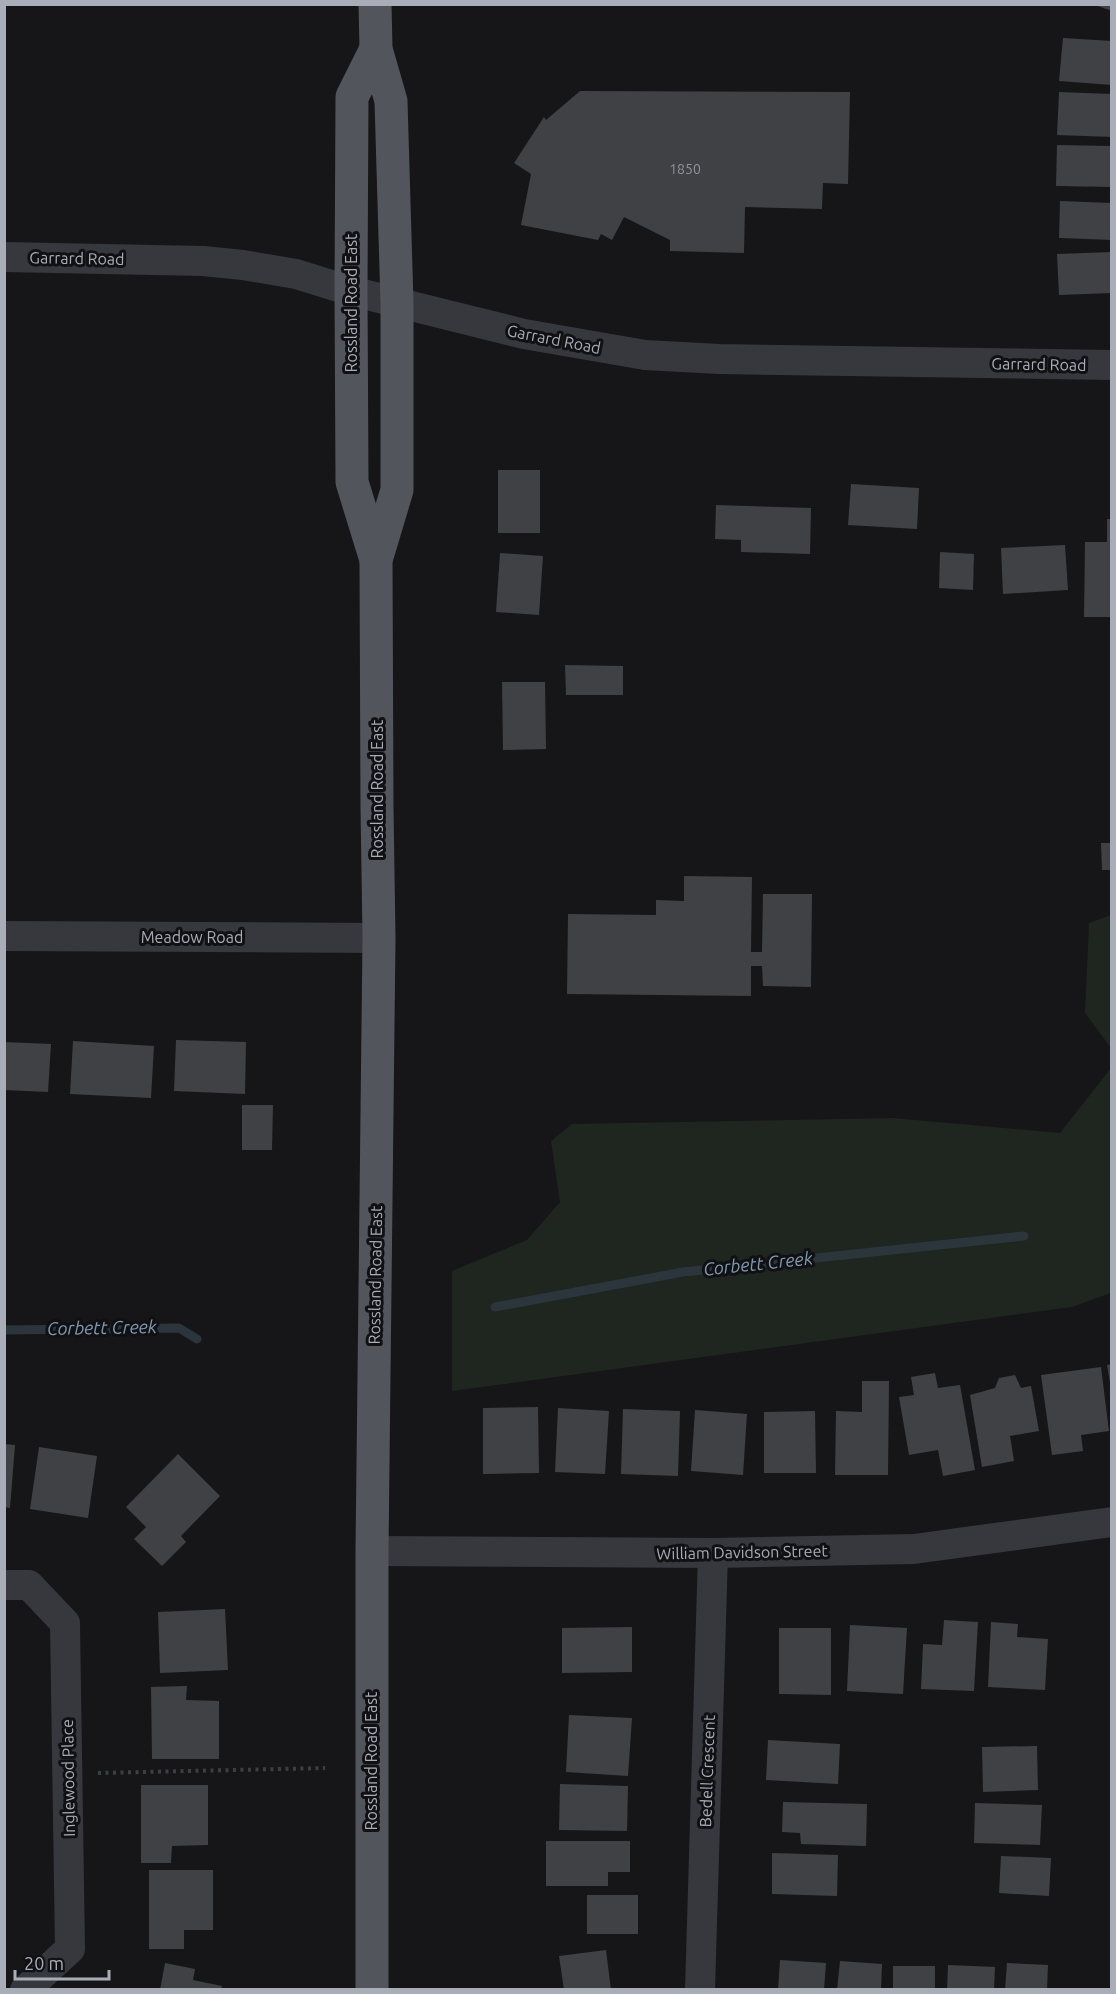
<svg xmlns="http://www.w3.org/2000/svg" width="1116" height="1994" viewBox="0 0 1116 1994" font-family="Ubuntu,sans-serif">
<rect width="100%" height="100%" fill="#161618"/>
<g fill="#1e261f">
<polygon points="1111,915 1112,915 1111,1048 1085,1013 1089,923"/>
<polygon points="1111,1068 1111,1293 1072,1307 452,1391 452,1271 527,1240 560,1202 551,1141 572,1124 893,1118 1060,1133"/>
</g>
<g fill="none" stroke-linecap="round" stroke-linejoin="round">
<g stroke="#2c353c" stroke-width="9">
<polyline points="495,1307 683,1272 1024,1236"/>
<polyline points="4,1330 179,1328 197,1339"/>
</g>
</g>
<g fill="#404145">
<polygon points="1095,4 1112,4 1112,11 1095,5"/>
<polygon points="1063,38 1112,41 1112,85 1059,81"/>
<polygon points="580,91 850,92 848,184 823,183 822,209 745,207 744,253 670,251 670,240 624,217 612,240 601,234 598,240 521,225 531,174 514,163 544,117 546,120"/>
<polygon points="1059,92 1112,94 1112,137 1057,135"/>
<polygon points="1057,145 1112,146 1112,187 1056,186"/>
<polygon points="1060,201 1112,203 1112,240 1059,238"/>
<polygon points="1112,252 1112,293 1059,295 1057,254"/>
<rect x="498" y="470" width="42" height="63"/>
<polygon points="851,484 919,488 917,529 848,525"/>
<polygon points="716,505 811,508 810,554 741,552 741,540 715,539"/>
<polygon points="1107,519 1112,519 1112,617 1084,617 1085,542 1107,542"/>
<polygon points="1065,545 1068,590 1003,594 1001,548"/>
<polygon points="940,552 974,554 973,590 939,588"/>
<polygon points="500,553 543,556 539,615 496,612"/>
<polygon points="565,665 623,666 623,695 566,695"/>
<polygon points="502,682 545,682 546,749 503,750"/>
<polygon points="1101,843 1112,843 1112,870 1102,870"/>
<polygon points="684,876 752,877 751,952 762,952 763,894 812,894 811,987 763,986 762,966 751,966 751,996 567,994 568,914 656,915 656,900 684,901"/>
<polygon points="176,1040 246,1042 245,1094 174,1091"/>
<polygon points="73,1041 154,1046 151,1098 70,1094"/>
<polygon points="4,1042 51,1044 48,1092 4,1090"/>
<polygon points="242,1105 273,1105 272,1150 242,1150"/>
<polygon points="1112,1364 1112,1383 1110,1383 1107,1365"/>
<polygon points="1101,1367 1109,1431 1081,1435 1083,1451 1052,1455 1041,1375"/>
<polygon points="935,1373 938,1388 960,1385 975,1470 943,1476 938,1450 909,1455 899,1397 914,1395 911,1377"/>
<polygon points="1015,1375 1021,1388 1031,1386 1039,1431 1010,1436 1014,1461 982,1467 970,1395 995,1388 999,1378"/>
<polygon points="862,1381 889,1381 888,1475 835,1475 836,1411 862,1412"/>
<polygon points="538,1407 539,1473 483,1474 483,1408"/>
<polygon points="558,1408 609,1411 605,1474 555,1472"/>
<polygon points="623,1409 680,1411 678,1476 621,1474"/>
<polygon points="695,1410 747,1414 743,1475 691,1471"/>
<polygon points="815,1411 816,1473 764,1473 764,1412"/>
<polygon points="4,1444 15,1445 10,1508 4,1507"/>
<polygon points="39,1447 97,1456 88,1518 30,1509"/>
<polygon points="178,1454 220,1496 181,1536 186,1542 162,1566 134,1539 146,1527 126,1507"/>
<polygon points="225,1609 228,1670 160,1673 158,1612"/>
<polygon points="944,1620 978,1622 974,1691 921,1689 923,1644 942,1645"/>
<polygon points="991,1622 1018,1624 1017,1637 1048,1639 1045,1690 988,1687"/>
<polygon points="850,1625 907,1628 903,1694 847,1691"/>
<polygon points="632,1627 632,1672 562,1673 562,1628"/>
<polygon points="779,1628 831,1628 831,1695 779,1694"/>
<polygon points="187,1686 186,1700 219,1701 219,1759 152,1759 151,1687"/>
<polygon points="569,1715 632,1718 628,1776 566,1772"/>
<polygon points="768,1740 840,1744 838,1784 766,1780"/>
<polygon points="1037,1746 1038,1790 983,1792 982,1747"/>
<polygon points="560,1784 628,1786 627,1831 559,1830"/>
<polygon points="141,1785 208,1785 208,1845 172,1846 171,1863 141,1863"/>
<polygon points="783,1802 867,1804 866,1846 801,1844 800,1833 782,1832"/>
<polygon points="975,1803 1042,1805 1040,1845 974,1843"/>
<polygon points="546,1841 630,1841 630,1872 608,1872 608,1886 546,1886"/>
<polygon points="772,1853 838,1855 837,1896 772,1894"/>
<polygon points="1001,1856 1051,1858 1049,1896 999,1893"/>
<polygon points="149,1870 213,1870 213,1930 184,1930 184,1949 149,1949"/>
<rect x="587" y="1895" width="51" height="39"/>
<polygon points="606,1950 611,1990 564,1990 559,1956"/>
<polygon points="780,1960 826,1963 824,1990 778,1990"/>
<polygon points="840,1961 882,1964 881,1990 837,1990"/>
<polygon points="165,1963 195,1969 193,1980 222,1986 221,1990 160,1990"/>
<polygon points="1007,1963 1048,1965 1047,1990 1005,1990"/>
<polygon points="948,1965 995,1967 994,1990 947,1990"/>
<rect x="893" y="1966" width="42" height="24"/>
</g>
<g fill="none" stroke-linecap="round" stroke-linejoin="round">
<polyline stroke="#3d3f44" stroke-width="4" stroke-dasharray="3 4.5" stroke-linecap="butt" points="98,1773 325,1768"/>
<g stroke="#37383d" stroke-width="30">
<polyline points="4,257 203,261 243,265 296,274 351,291 524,334 645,355 719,359 1112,365"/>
<polyline points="4,936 379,938"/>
<polyline points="372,1551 713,1553 914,1549 1112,1522"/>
<polyline points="4,1585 29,1585 65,1623 70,1949 25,1990"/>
<polyline points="700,1990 713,1553"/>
</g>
<g stroke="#53555c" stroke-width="33">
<polyline points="376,49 352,97 351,291 352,482 376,560"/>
<polyline points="372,1990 372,1551 379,938 377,807 376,560 397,490 397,303 391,101 376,49 375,4"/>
</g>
</g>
<g text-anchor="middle" stroke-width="6" stroke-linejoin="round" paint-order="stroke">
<g font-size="14" fill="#8e929b">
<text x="685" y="174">1850</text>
</g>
<g font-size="16" fill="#a8adb8" stroke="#111113">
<text transform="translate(77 258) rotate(1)" y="6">Garrard Road</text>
<text transform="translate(351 303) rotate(-90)" y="6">Rossland Road East</text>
<text transform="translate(554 339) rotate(11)" y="6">Garrard Road</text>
<text transform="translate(1039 364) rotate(1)" y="6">Garrard Road</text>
<text transform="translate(377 789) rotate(-90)" y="6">Rossland Road East</text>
<text x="192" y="943">Meadow Road</text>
<text transform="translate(375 1275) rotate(-89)" y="6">Rossland Road East</text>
<text transform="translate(742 1552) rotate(-1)" y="6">William Davidson Street</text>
<text transform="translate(371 1761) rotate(-90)" y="6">Rossland Road East</text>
<text transform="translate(707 1771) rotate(-88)" y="6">Bedell Crescent</text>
<text transform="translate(68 1778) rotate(-91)" y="6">Inglewood Place</text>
</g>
<g font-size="18" font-style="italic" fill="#7f9bb3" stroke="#111113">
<text transform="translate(758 1264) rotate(-6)" y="6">Corbett Creek</text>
<text transform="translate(102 1328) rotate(-1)" y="6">Corbett Creek</text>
</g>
</g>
<rect width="1116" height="1994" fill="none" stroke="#a8adb8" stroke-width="12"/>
<path d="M15 1970v9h94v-9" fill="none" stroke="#a8adb8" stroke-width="3"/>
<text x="24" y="1970" font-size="18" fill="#a8adb8" stroke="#111113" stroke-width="4.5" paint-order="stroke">20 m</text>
</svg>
